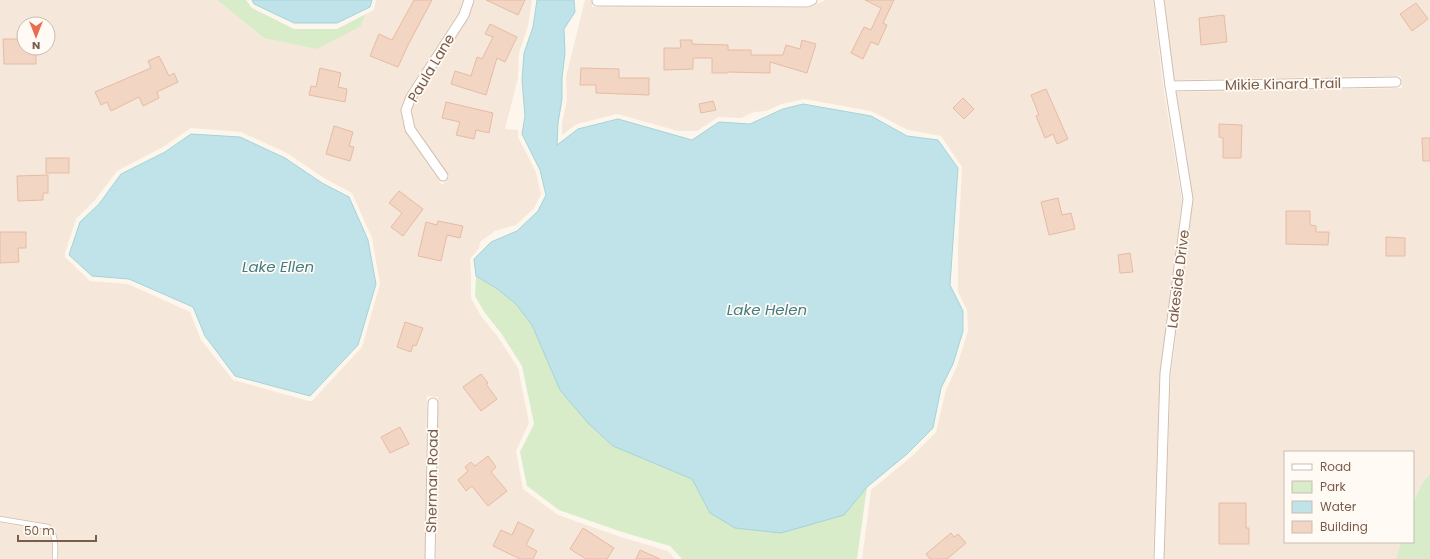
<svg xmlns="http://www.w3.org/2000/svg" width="1430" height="559" viewBox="0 0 1430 559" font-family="Poppins,sans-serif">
<rect width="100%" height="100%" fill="#fdf6ec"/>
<g fill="#f5e8da" fill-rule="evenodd">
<path d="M0,0H217L264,38L361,26L366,14L374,10L376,0H463L459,12L406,94L401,107L406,133L442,185L450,177L415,126L412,110L415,100L468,18L475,0H532L528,26L519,53L518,78L505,129L518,130V137L536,172L541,194L534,208L516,225L495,231L480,242L479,248L470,259L471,276V298L481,316L498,337L518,368L529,423L516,451L523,489L558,515L621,537L668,551L675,559H436L438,397L427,396L425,559H0ZM24,24H48V48H24ZM191,128L241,132L287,153L324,178L352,193L372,238L380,284L362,347L312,401H309L233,380L201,340L190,312L128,284L90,281L65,257V253L76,219L95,200L117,171L163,147Z"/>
<polygon points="585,0 592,0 592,7 807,8 826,0 1153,0 1164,92 1182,200 1160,373 1153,559 862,559 871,490 910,458 936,432 946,390 957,366 968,331 967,310 958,292 958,246 962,167 941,136 908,130 871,111 804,99 782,104 766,111 754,112 741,118 718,117 697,131 678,131 617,114 577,124 562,135 562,124 567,100 566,77"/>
<polygon points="1164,0 1430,0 1430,474 1424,480 1413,502 1413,452 1285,452 1285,542 1401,542 1396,559 1164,559 1171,374 1193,200 1176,92 1402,88 1401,76 1174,80"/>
</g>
<g fill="#d8ecc9">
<polygon points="217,0 246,0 252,8 294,29 337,29 366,14 361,26 317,49 264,38"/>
<polygon points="476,276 496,288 516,304 532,325 560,390 613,446 692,479 710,513 844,515 867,487 857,559 682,559 670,546 622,532 559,510 527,486 520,452 534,424 522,366 501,333 485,313 475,296"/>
<polygon points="1430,474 1430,559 1396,559 1401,542 1413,542 1413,502 1424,480"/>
</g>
<g fill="#bfe3e8" stroke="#a5d3da">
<polygon points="252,0 372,0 370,7 337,23 294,23 254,4"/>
<polygon points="537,0 574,0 575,12 564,29 565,53 562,78 562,99 558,123 557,145 578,129 618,119 692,140 719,122 750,124 783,109 803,104 871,116 907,136 938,140 958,168 950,285 963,311 963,331 953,364 941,388 933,428 907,454 867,487 844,515 781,533 735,528 710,513 692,479 613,446 588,423 560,390 532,325 516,304 496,288 476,276 474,259 491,242 517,231 538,211 546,195 540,170 522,134 525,116 522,80 524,53 533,27"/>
<polygon points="191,134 240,137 285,158 322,183 349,197 368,240 376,284 358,345 310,396 235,376 205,336 193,307 129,279 92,276 69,255 80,222 99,204 121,174 165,152"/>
</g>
<g fill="#f3d5c3" stroke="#e6bba3">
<polygon points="414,0 432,0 408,45 398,67 370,56 379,34 392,40"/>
<polygon points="486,0 525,0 518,15"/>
<polygon points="865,0 894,0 883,23 887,25 878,45 871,42 863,59 851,53 864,27 871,30 881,8"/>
<polygon points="1416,3 1428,19 1412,31 1400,14"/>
<polygon points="1224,15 1227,42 1201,45 1199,18"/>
<polygon points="490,24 517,37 505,62 497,58 486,95 451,84 455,71 471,76 477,57 482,59 493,37 485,34"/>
<polygon points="3,39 24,39 24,48 36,48 36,64 4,64"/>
<polygon points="680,40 692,40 692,44 728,45 728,50 751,50 751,55 783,55 786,45 800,49 802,40 816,44 807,73 770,62 770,73 727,72 727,73 712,73 712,58 693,58 693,69 664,70 664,48 681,48"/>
<polygon points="159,56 169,76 174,73 178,82 157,92 159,98 143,106 139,97 111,111 107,102 101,105 95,92 151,68 148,61"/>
<polygon points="320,68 341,73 338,87 347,89 345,102 309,95 311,86 316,87"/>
<polygon points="581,68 619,69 619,78 649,78 649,95 596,93 596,85 580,85"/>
<polygon points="1046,89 1068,139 1057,144 1053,134 1045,138 1036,116 1039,115 1031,95"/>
<polygon points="963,98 974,109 964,119 953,108"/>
<polygon points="713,101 716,110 701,113 699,104"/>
<polygon points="446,102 493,113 489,133 476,130 474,139 456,135 460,122 442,118"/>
<polygon points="1219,124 1242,125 1241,158 1223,158 1223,138 1219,137"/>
<polygon points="334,126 353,132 349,146 354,147 350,161 326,154"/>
<polygon points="1422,138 1430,138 1430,161 1423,161"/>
<rect x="46" y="158" width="23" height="15"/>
<polygon points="48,175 48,193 43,193 43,200 18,201 17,176"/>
<polygon points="399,191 423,209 403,236 391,227 402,213 389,203"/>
<polygon points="1058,198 1062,215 1071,213 1075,229 1049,235 1041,202"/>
<polygon points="1286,211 1310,211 1310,225 1316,226 1316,232 1329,232 1328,245 1286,244"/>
<polygon points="438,221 463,226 460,238 447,235 441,261 418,256 426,222 437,225"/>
<polygon points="0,232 26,232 26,248 18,248 19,262 0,263"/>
<polygon points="1386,237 1405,238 1405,256 1386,256"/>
<polygon points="1130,253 1133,272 1120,273 1118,255"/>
<polygon points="405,322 423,328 416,346 413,345 411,352 397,347"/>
<polygon points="481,374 488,383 486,384 497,399 481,411 463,387"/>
<polygon points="400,427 409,444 390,453 381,437"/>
<polygon points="488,456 496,467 491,472 507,491 488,506 472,486 466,491 458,480 468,471 465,467 471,462 475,466"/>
<polygon points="1219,503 1246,503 1246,528 1249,528 1249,544 1219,544"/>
<polygon points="518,522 534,530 526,545 537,551 533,559 520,559 493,546 501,530 512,535"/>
<polygon points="583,528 614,548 607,559 586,559 570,549"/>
<polygon points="951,533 954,537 958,534 966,543 947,559 930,559 926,554"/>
<polygon points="640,550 660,559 636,559"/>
</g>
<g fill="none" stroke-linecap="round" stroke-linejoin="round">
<defs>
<path id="lane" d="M0,519L48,527C57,536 55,547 55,559"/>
<g id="street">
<polyline points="1159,0 1170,86 1188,199 1165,373 1159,559"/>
<polyline points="597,1 807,2 812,0"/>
<polyline points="1170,86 1396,82"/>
<polyline points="443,176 410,129 406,110 411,97 464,15 469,0"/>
<polyline points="430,559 433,403"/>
</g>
</defs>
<use href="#lane" stroke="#d1beb0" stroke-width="6"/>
<use href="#street" stroke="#d1beb0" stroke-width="11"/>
<use href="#lane" stroke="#fff" stroke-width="4.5"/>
<use href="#street" stroke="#fff" stroke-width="9"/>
</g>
<g text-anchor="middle" stroke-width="3.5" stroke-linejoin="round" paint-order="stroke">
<g font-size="14" fill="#7a5c4d" stroke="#fffaf3">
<text transform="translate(431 68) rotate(-59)" y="5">Paula Lane</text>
<text transform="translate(1283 84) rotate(-1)" y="5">Mikie Kinard Trail</text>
<text transform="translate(1178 279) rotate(-83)" y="5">Lakeside Drive</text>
<text transform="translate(432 481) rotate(-89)" y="5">Sherman Road</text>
</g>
<g font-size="15" font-style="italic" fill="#437c86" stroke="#fffaf3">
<text x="278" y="272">Lake Ellen</text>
<text x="767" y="315">Lake Helen</text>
</g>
</g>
<rect x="1284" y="451" width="130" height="92" fill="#fffaf3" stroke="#cabbb1"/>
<rect x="1292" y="464" width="20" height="6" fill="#ffffff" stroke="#cabbb1"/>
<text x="1320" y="471" font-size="12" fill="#7a5c4d">Road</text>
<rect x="1292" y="481" width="20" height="12" fill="#d8ecc9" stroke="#cabbb1"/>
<text x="1320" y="491" font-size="12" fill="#7a5c4d">Park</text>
<rect x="1292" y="501" width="20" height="12" fill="#bfe3e8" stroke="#cabbb1"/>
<text x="1320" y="511" font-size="12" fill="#7a5c4d">Water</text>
<rect x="1292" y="521" width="20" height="12" fill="#f3d5c3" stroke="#cabbb1"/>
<text x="1320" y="531" font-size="12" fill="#7a5c4d">Building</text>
<g transform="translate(36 36) rotate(180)"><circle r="19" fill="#fffaf3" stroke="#cabbb1"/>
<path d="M0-3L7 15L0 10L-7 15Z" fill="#e76f51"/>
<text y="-6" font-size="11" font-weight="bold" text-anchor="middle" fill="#7a5c4d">N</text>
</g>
<path d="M18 535v6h78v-6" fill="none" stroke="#7a5c4d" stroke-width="2"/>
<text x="24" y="535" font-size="12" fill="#7a5c4d" stroke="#fffaf3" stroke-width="3" paint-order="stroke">50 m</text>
</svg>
